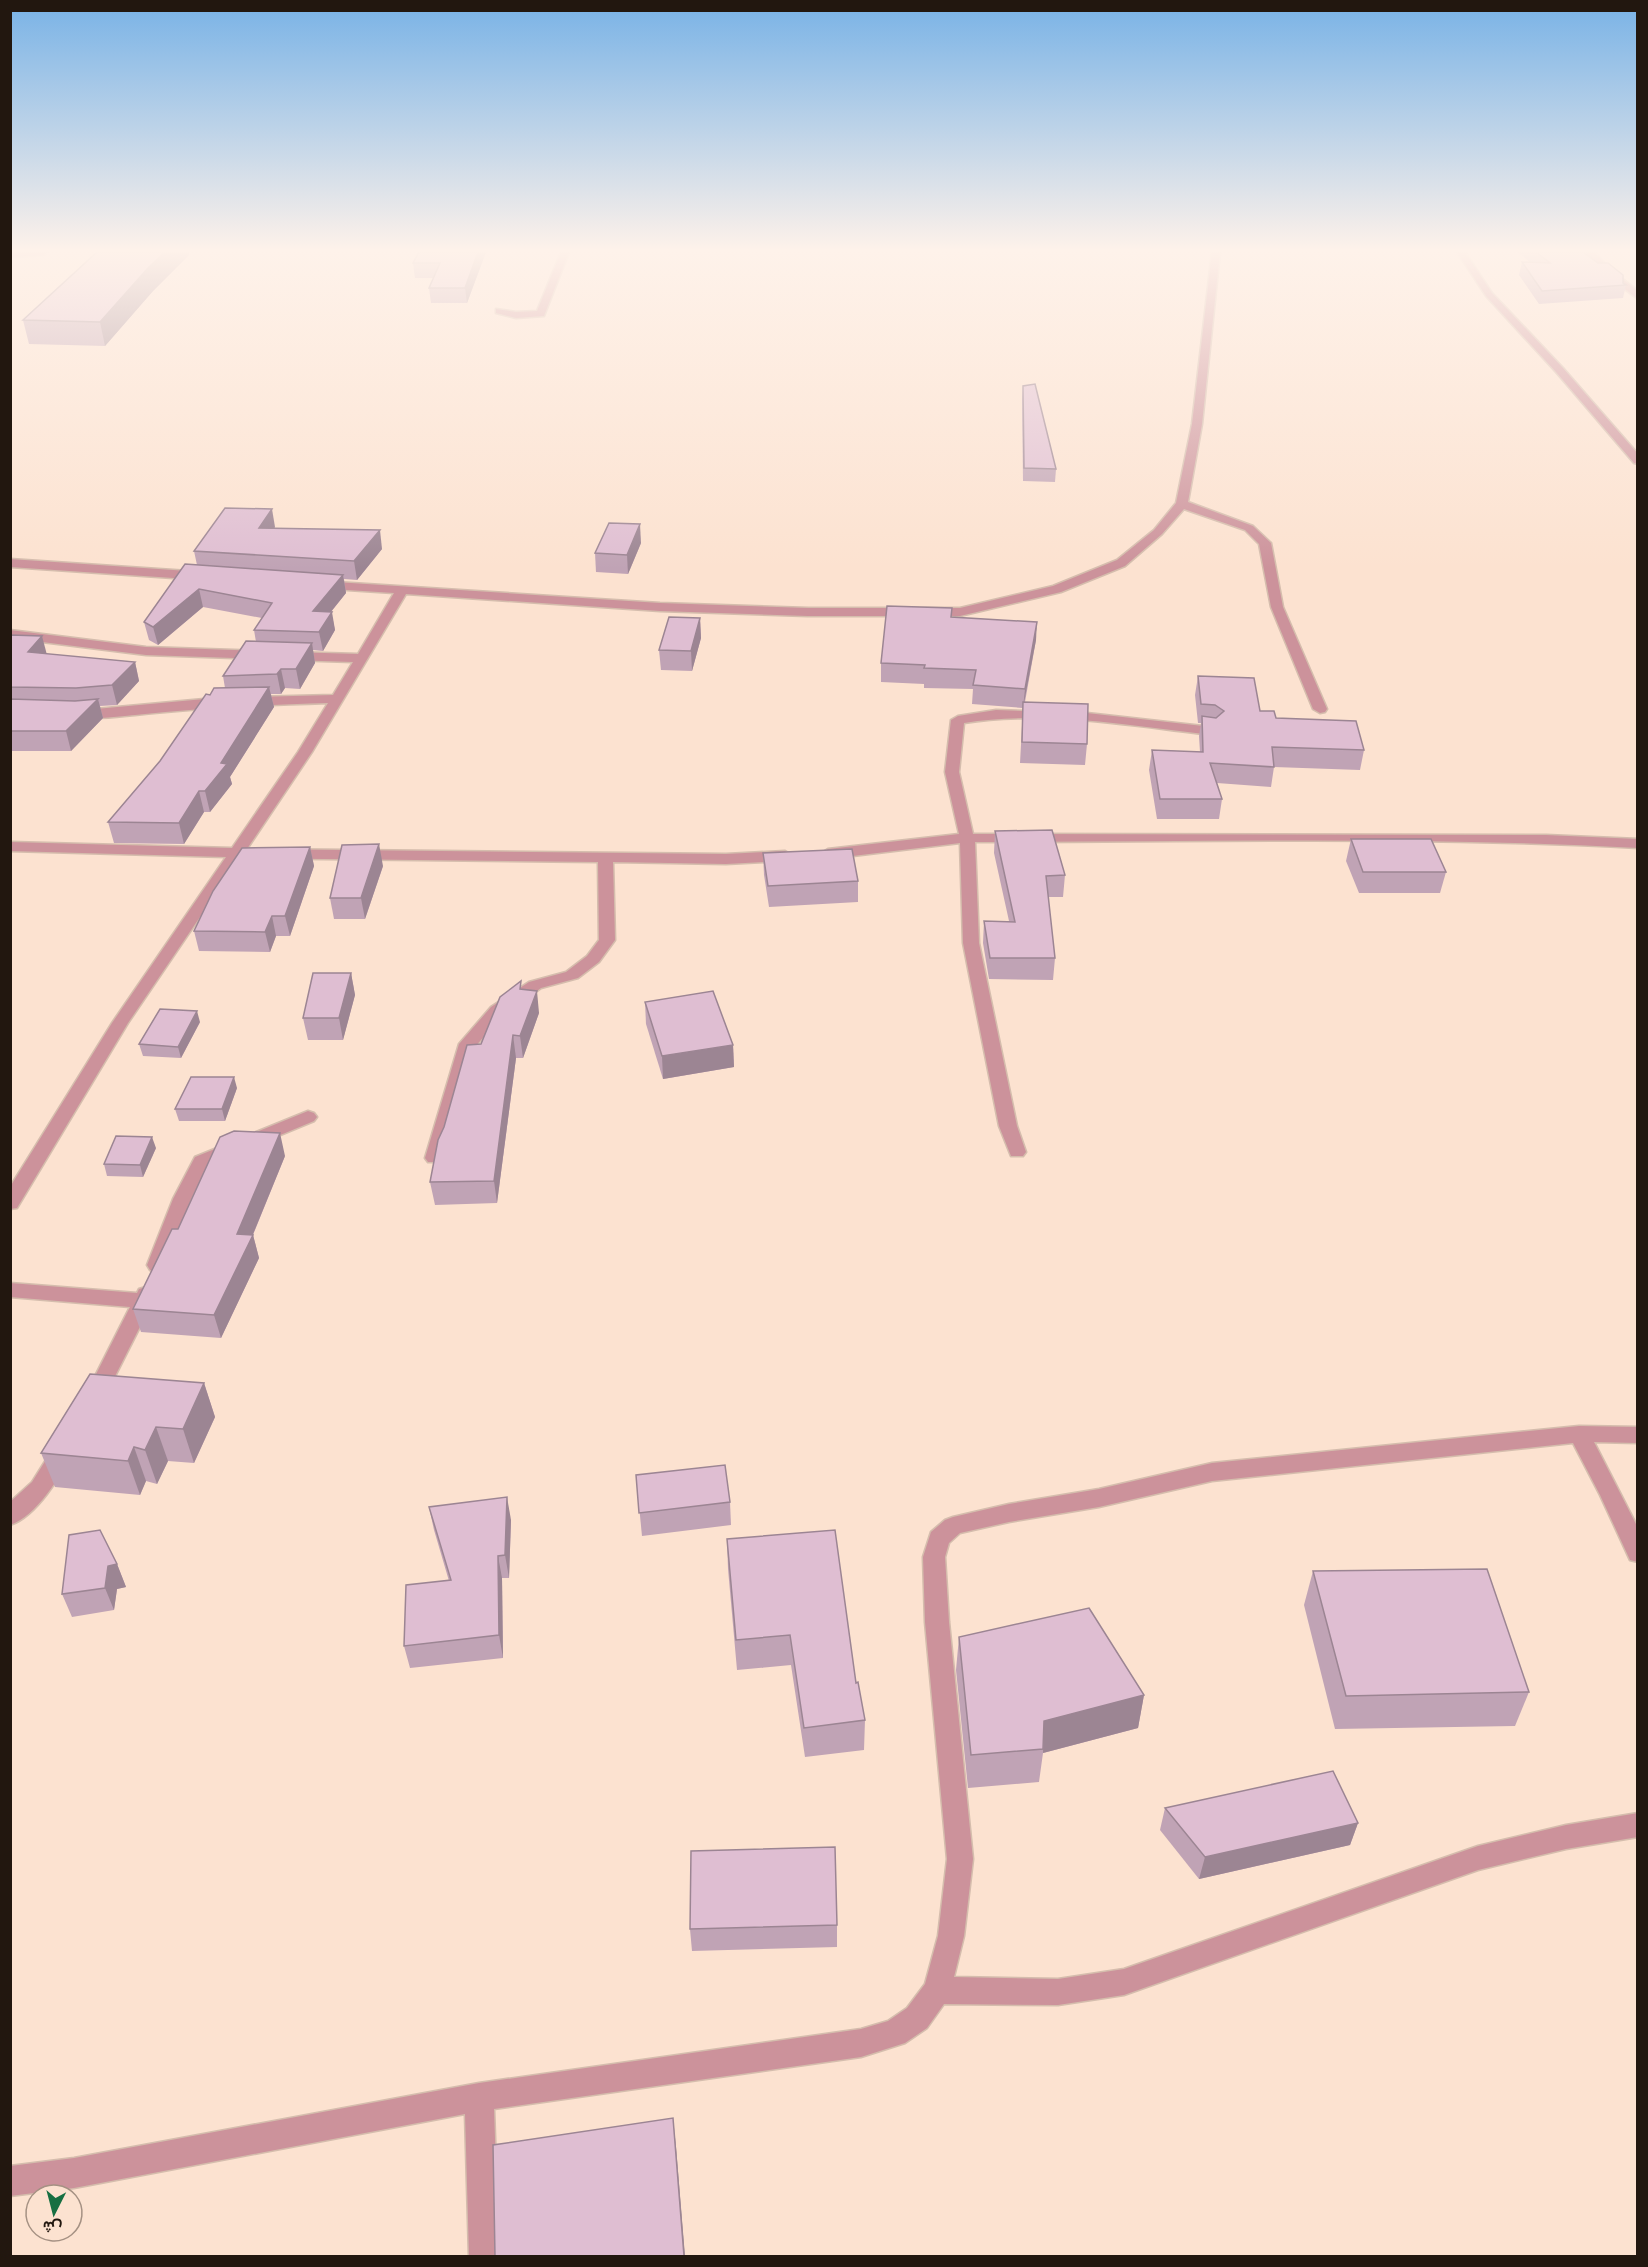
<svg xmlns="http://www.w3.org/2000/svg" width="1648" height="2267" viewBox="0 0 1648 2267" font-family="Arial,Vazirmatn,sans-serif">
<rect width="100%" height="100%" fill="#fce2d0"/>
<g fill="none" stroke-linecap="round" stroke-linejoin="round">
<defs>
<g id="street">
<polygon points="10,252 47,252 43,255 10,257"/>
<polygon points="561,252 569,252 544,316 516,318 496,313 496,309 516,312 537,311"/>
<path d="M1212,252H1220L1202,424L1188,502L1253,526L1271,543L1283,607L1327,709L1325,712L1320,713L1313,709L1271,607L1259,544L1245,530L1184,509L1162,534L1125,566L1061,592L960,616H808L660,611L406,594L312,752L247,849L726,854L785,851L793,856L785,861L726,864L613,862L615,940L599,962L578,978L541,988L503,1015L473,1049L443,1158L440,1162H428L425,1158L459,1044L491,1007L529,982L566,972L587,956L599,940L598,862L240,858L128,1023L17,1208L10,1209V1187L112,1023L226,857L10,851V842L232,848L298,752L328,703C262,705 200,708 135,715C122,716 80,722 72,714L74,711L215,698L333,695L353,662L290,660L284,656L290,652L358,654L394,593L316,588L314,585L320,581L660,603L808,608H960L1053,586L1117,560L1154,530L1176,503L1192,424Z"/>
<polygon points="1457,252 1465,252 1492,293 1563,368 1638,454 1638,464 1634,463 1556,372 1486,296"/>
<polygon points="1586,252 1594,252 1611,270 1638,291 1638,299 1605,274"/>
<polygon points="10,559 203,572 209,576 203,580 10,567"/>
<polygon points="10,630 146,647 262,651 268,655 262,659 146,655 10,638"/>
<path d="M996,710L1087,713L1212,727L1219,731L1212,735C1131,726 1046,710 964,723L959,772L973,834L1546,835L1638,839V848C1417,836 1195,842 975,842L979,943L1017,1126L1026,1152L1023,1156H1011L999,1126L963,943L960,843L828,859L820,854L828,849L959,834L945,772L951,720L958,716Z"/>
<polygon points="308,1111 314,1113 317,1117 314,1121 208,1165 191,1199 167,1265 164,1270 157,1272 150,1270 147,1265 173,1199 195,1157"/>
<polygon points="10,1283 137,1293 139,1289 146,1287 153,1289 156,1294 153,1301 101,1404 94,1406 87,1404 84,1398 130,1307 10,1297"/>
<polygon points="1579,1426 1638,1427 1638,1443 1594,1442 1638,1528 1638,1562 1630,1560 1600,1495 1573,1443 1212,1481 1099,1507 1009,1522 960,1533 949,1543 945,1557 949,1622 973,1859 964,1936 954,1977 1058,1979 1124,1969 1478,1846 1566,1825 1638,1813 1638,1837 1566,1849 1478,1870 1124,1995 1058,2005 944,2004 927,2028 905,2043 861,2057 494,2109 499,2256 469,2256 465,2114 74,2188 10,2196 10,2166 74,2158 479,2083 861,2029 888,2021 907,2008 925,1984 938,1936 947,1859 925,1622 923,1557 931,1532 945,1520 953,1517 1009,1504 1099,1489 1212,1463"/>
<path d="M62,1445L70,1447L73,1453C60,1476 37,1516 10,1525V1502L32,1482L54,1447Z"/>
</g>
</defs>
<use href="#street" stroke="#d5bdad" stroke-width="3"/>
<use href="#street" fill="#cc929b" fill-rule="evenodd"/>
</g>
<g fill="#c0a3b5">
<polygon points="97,252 188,252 189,255 153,291 105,346 29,344 23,320"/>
<polygon points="486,252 467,303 431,303 429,288 433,278 415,278 413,263"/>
<polygon points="1518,252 1583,252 1626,285 1623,298 1539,304 1519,275 1522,262 1531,263"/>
<polygon points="1023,386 1056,469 1055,482 1023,481 1022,398"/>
<polygon points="275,527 274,528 382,549 357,580 344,579 346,593 331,612 335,630 323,651 313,650 315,663 300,689 285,688 281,694 271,694 274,707 230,777 232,784 210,812 204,812 184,844 114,843 108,822 160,761 210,695 225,688 223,676 256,642 254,630 262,618 203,607 158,645 149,640 144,622 197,565 194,551"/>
<polygon points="641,543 628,574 596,572 595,553"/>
<polygon points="951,617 1036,640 1025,702 1087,744 1085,765 1020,763 1023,708 972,704 973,689 924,688 924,684 881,682 881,663"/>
<polygon points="700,618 701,638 692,671 661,670 659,650"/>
<polygon points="10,635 47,654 135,662 139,681 117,705 100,706 103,718 71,751 10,751"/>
<polygon points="1198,676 1260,711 1276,718 1364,750 1360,770 1274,767 1271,787 1217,783 1222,799 1219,819 1157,819 1149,770 1152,750 1200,752 1199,736 1201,723 1198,723 1195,695"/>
<polygon points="995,831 1065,875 1063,897 1048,897 1055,958 1053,980 989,979 983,943 984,921 1009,921 994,853"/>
<polygon points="1351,839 1446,872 1440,893 1359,893 1346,861"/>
<polygon points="310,847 314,866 290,936 276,936 270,952 199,951 194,931"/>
<polygon points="763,853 858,881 858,902 769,907 764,875"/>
<polygon points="383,866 365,919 334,919 330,898"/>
<polygon points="351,973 355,995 343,1040 308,1040 303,1018"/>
<polygon points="522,990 539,1013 523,1058 516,1058 497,1203 435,1205 430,1182 481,1044"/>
<polygon points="645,1002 733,1045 734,1067 663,1079 646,1024"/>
<polygon points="200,1022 181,1058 143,1056 139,1044"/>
<polygon points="237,1088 225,1121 179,1121 175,1109"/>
<polygon points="156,1148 143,1177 107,1176 104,1164"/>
<polygon points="285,1156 253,1235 259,1258 221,1338 141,1332 133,1309 178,1229"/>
<polygon points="204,1383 215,1417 194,1463 168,1461 157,1484 146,1481 140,1495 55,1487 41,1453"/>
<polygon points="636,1475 730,1502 731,1525 642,1536"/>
<polygon points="429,1507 511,1520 509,1578 502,1578 503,1658 410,1668 404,1646 449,1581 434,1530"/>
<polygon points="727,1539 856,1683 865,1720 864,1750 805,1757 791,1665 737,1670 728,1569"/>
<polygon points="117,1564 126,1587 117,1589 114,1610 72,1617 62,1594"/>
<polygon points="1313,1571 1529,1692 1515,1726 1335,1729 1304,1605"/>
<polygon points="959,1637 1144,1695 1138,1728 1043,1753 1039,1782 968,1788 956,1670"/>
<polygon points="1165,1808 1358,1823 1350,1845 1199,1879 1160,1830"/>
<polygon points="837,1925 837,1947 692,1951 690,1929"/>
</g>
<g fill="#9c8593">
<polygon points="165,252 188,252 189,255 153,291 105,346 100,322 148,268"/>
<polygon points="478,252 486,252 467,303 465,288"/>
<polygon points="272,509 275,527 262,547 259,528"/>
<polygon points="640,524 641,543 628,574 627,555"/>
<polygon points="380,530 382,549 357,580 354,561"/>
<polygon points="343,575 346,593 317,629 313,611"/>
<polygon points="199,589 203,607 158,645 153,627"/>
<polygon points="332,612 335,630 323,651 319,632"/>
<polygon points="700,618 701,638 692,671 691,651"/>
<polygon points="1037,622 1036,640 1023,708 1025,689"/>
<polygon points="42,636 47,655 28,652"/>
<polygon points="312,643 315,663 300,689 296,669"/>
<polygon points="135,662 139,681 117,705 112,685"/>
<polygon points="281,669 285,688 281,694 277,674"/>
<polygon points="269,687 274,707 230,777 232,784 210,812 205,791 221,763"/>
<polygon points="98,699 103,718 71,751 66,731"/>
<polygon points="199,791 204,812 184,844 179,823"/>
<polygon points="379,844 383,866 365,919 361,898"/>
<polygon points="310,847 314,866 290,936 285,916"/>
<polygon points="272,916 276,936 270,952 265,932"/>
<polygon points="351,973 355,995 343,1040 339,1018"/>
<polygon points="537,991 539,1013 523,1058 520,1036"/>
<polygon points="197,1011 200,1022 181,1058 178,1047"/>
<polygon points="513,1035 516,1058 497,1203 494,1181"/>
<polygon points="733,1045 734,1067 663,1079 662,1056"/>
<polygon points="234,1077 237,1088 225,1121 222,1109"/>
<polygon points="280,1133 285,1156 251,1239 253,1235 259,1258 221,1338 214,1315 237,1234"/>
<polygon points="152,1137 156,1148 143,1177 140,1165"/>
<polygon points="204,1383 215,1417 194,1463 183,1429"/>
<polygon points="156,1427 168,1461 157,1484 145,1450"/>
<polygon points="134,1447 146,1481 140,1495 128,1461"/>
<polygon points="507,1497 511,1520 509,1578 505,1555"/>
<polygon points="498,1556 502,1578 503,1658 499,1635"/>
<polygon points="117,1564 126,1587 117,1589 114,1610 105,1588 108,1566"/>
<polygon points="1144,1695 1138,1728 1043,1753 1044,1721"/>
<polygon points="1358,1823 1350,1845 1199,1879 1205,1857"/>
<polygon points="673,2118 676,2147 685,2256 684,2256"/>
</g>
<g fill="#dfbed2" stroke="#9c8593" stroke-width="1.5">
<polygon points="97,252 165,252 148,268 100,322 23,320"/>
<polygon points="419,252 478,252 465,288 429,288 440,263 413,263"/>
<polygon points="1536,252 1583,252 1598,263 1608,263 1623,275 1623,283 1626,285 1542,291 1522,262 1550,263"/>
<polygon points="1035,384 1056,469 1024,468 1023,386"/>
<polygon points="225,508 272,509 259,528 380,530 354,561 194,551"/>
<polygon points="609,523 640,524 627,555 595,553"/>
<polygon points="185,564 343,575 313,611 332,612 319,632 254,630 272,603 199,589 153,627 144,622"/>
<polygon points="887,606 952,608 951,617 1037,622 1025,689 973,685 976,670 924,668 925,665 881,663"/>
<polygon points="669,617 700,618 691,651 659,650"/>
<polygon points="10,635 42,636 28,652 135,662 112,685 76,688 10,687"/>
<polygon points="246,641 312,643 296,669 281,669 277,674 223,676"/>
<polygon points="1198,676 1254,678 1260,711 1274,711 1276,718 1356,721 1364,750 1272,747 1274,767 1210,763 1222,799 1160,799 1152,750 1203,752 1202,716 1216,718 1224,711 1215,705 1201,704"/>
<polygon points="269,687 221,763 227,764 205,791 199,791 179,823 108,822 160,761 206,694 210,695 214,688"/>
<polygon points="10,699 75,701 98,699 66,731 10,731"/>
<polygon points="1023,702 1088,704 1087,744 1022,742"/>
<polygon points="1052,830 1065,875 1046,876 1055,958 990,958 984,921 1015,922 995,831"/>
<polygon points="1351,839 1431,839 1446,872 1363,872"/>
<polygon points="379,844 361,898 330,898 342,845"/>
<polygon points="310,847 285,916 272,916 265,932 194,931 213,891 242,848"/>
<polygon points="852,849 858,881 768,886 763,853"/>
<polygon points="313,973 351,973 339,1018 303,1018"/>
<polygon points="521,981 520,989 537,991 520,1036 513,1035 494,1181 430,1182 438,1140 444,1127 467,1045 481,1044 500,997"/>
<polygon points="713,991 733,1045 662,1056 645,1002"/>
<polygon points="160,1009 197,1011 178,1047 139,1044"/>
<polygon points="191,1077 234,1077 222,1109 175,1109"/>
<polygon points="234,1131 280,1133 237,1234 253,1235 214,1315 133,1309 172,1229 178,1229 220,1137"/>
<polygon points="116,1136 152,1137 140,1165 104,1164"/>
<polygon points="90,1374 204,1383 183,1429 156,1427 145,1450 134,1447 128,1461 41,1453"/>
<polygon points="725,1465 730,1502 639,1513 636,1475"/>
<polygon points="507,1497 505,1555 498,1556 499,1635 404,1646 406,1585 451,1580 429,1507"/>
<polygon points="100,1530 117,1564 108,1566 105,1588 62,1594 69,1535"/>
<polygon points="835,1530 856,1683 858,1682 865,1720 804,1728 790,1635 736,1640 727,1539"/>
<polygon points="1487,1569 1529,1692 1346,1696 1313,1571"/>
<polygon points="1089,1608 1144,1695 1044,1721 1043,1749 971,1755 959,1637"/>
<polygon points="1333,1771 1358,1823 1205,1857 1165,1808"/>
<polygon points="835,1847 837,1925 690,1929 691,1851"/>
<polygon points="673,2118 684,2256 495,2256 493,2145"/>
</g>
<linearGradient id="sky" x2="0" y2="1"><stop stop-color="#78b2e6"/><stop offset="0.44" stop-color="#fef2ea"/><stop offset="1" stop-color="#fef2ea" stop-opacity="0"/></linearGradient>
<rect width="1648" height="569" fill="url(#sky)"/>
<rect width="1648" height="2267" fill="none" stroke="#22170f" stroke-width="24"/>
<g transform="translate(54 2213) rotate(186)"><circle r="28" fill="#fce2d0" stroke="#a59183" stroke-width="1.5"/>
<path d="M0-4.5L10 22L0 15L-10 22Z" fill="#176f42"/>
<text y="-9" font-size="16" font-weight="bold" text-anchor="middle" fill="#22170f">ش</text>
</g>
</svg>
